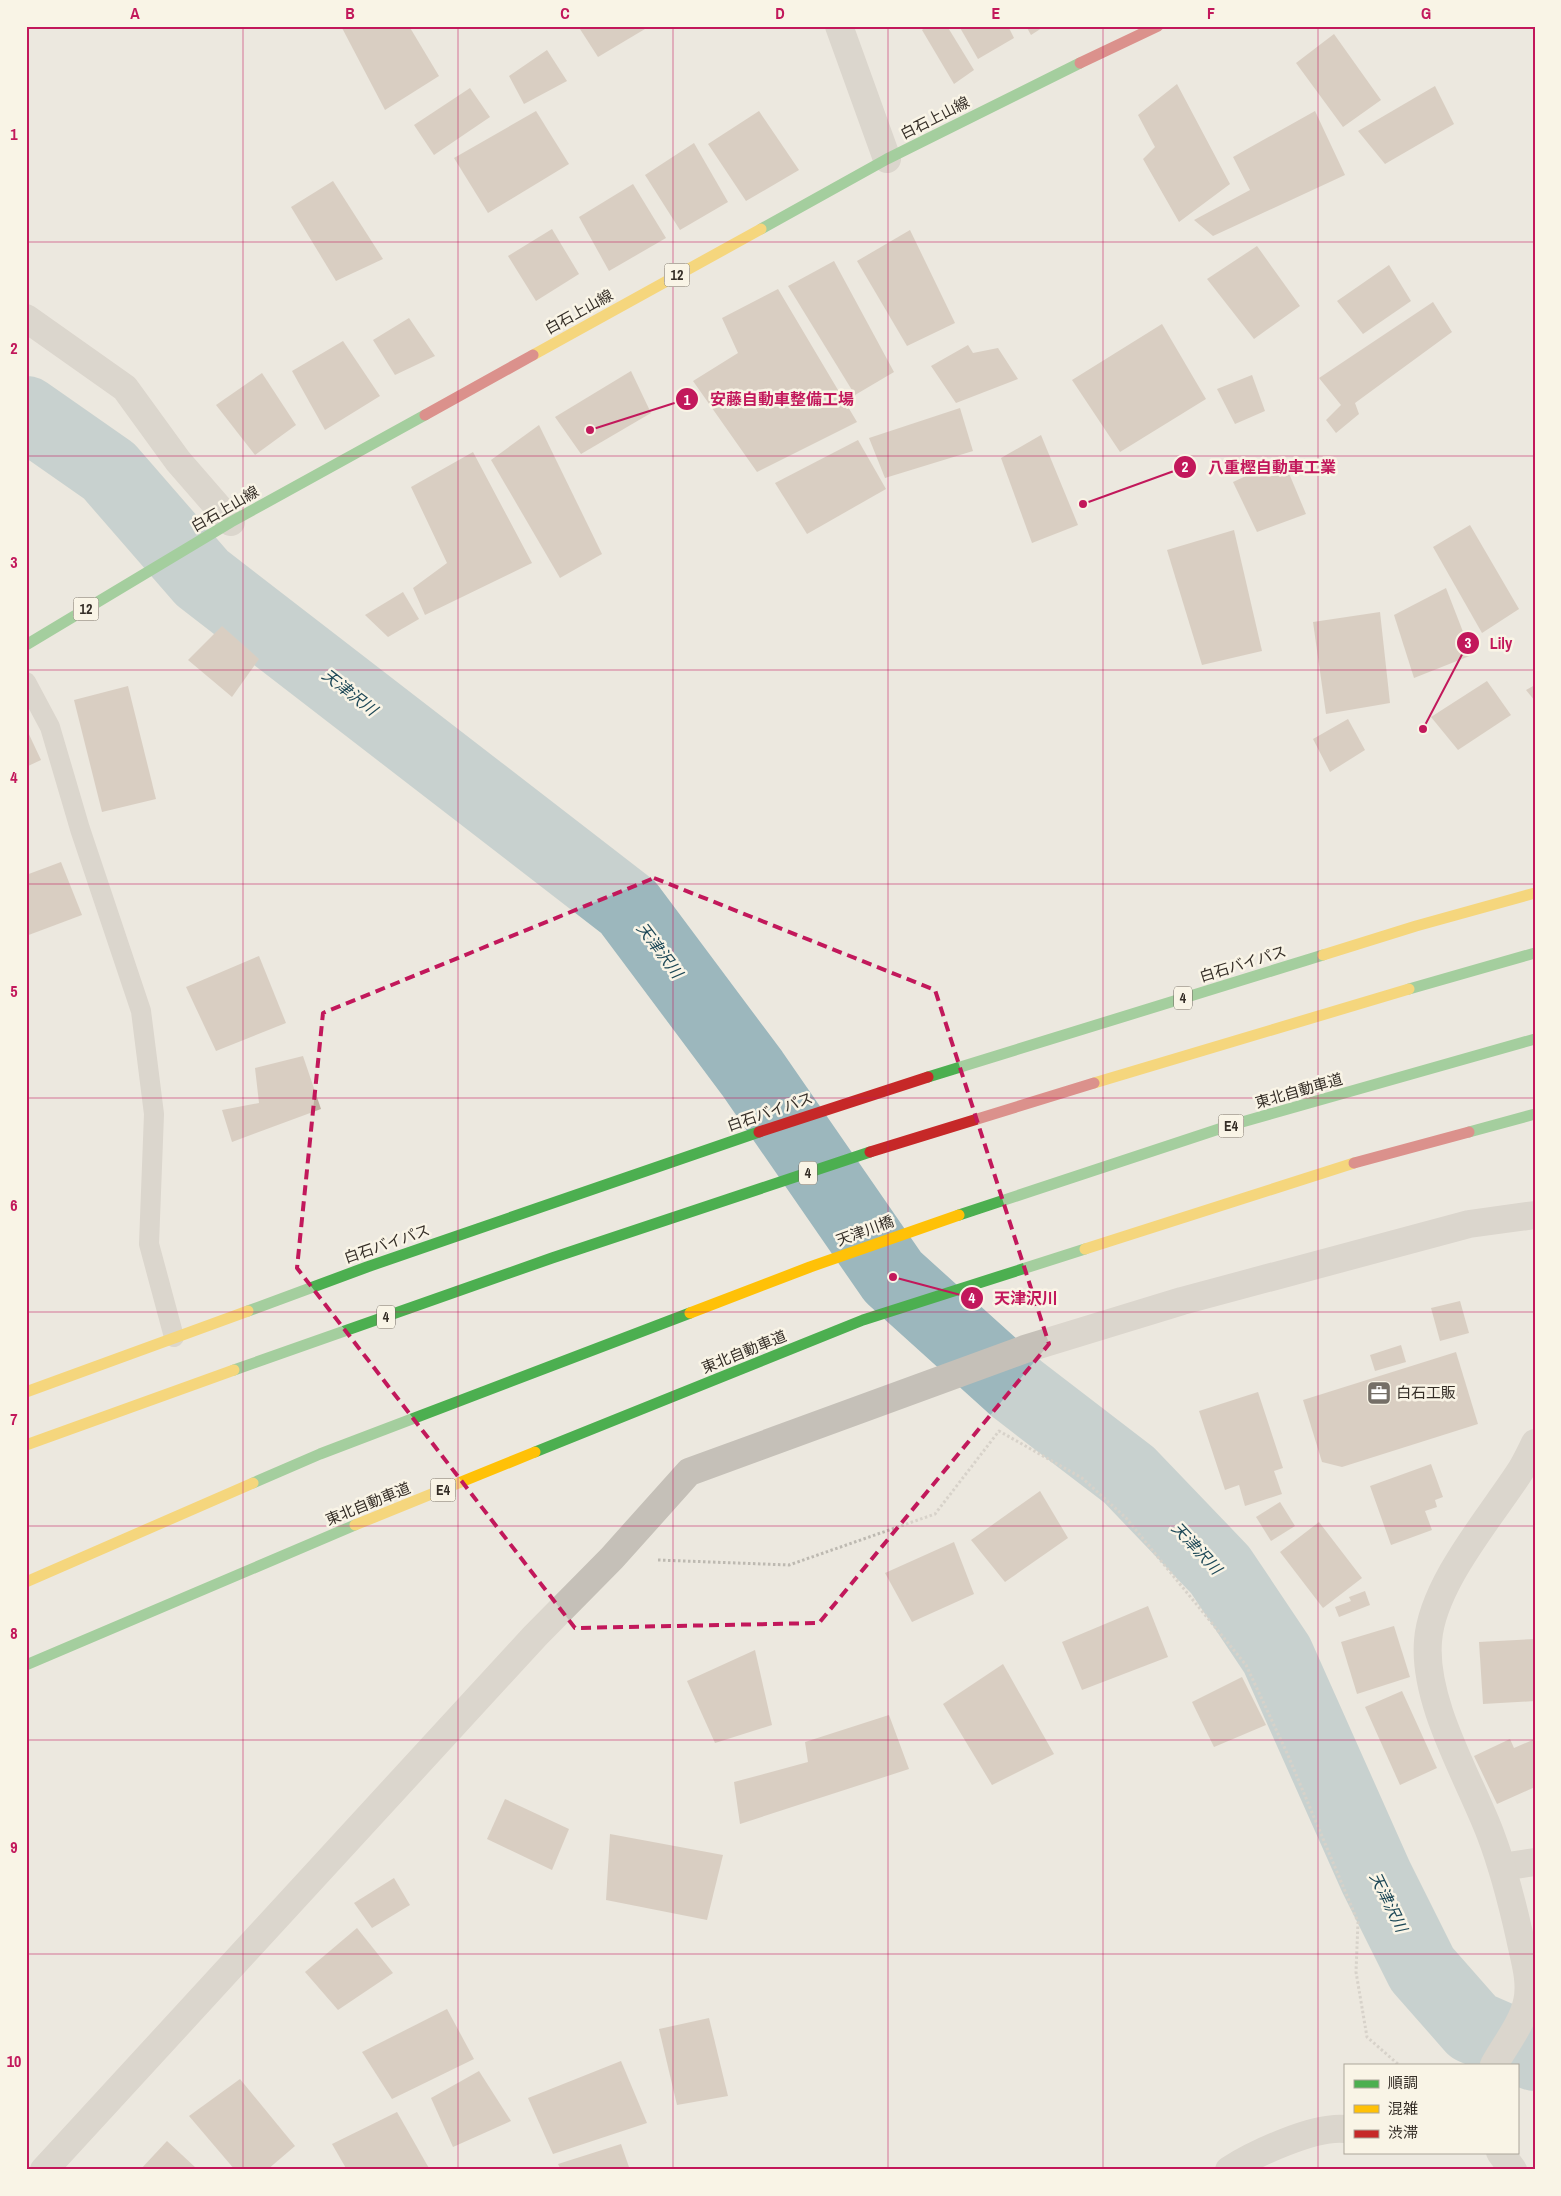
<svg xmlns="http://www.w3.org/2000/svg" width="1561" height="2196" viewBox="0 0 1561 2196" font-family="'Archivo Narrow','Noto Sans JP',sans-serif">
<rect width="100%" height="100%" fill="#ece8df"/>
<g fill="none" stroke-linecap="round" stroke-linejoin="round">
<polyline stroke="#9cb7bd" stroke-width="74" points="26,413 109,471 202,578 628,907 752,1073 893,1277 1017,1389 1129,1475 1220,1570 1277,1655 1376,1877 1422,1969 1473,2027 1535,2054"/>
</g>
<g fill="#c0b0a1">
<polygon points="341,26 409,26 439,76 385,110"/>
<polygon points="578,26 650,26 598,57"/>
<polygon points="927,26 947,26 974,70 954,84 922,30"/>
<polygon points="959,26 1008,26 1014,38 978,59"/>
<polygon points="1026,26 1045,26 1031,35"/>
<polygon points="1334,34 1381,100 1343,127 1296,63"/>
<polygon points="547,50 567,81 524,104 509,76"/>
<polygon points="1177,84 1230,184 1179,222 1143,159 1155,147 1138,115"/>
<polygon points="1435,86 1454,124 1385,164 1358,131"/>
<polygon points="470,88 490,117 434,155 414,125"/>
<polygon points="536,111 569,164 488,213 454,158"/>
<polygon points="759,111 799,170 746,201 708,144"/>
<polygon points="1315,111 1345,175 1213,236 1194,220 1250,190 1233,157"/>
<polygon points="694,143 728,202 680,230 645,175"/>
<polygon points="333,181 383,259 336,281 291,207"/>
<polygon points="633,184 666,238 609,271 579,217"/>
<polygon points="552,229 579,274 536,301 508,256"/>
<polygon points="910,230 955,323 907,346 857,261"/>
<polygon points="1257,246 1300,306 1254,339 1207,279"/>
<polygon points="834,261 894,372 855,395 788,286"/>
<polygon points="1389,265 1411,301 1363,334 1337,301"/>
<polygon points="778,289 857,422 757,472 693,381 738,353 722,318"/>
<polygon points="1433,302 1452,332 1355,403 1359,414 1336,433 1326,420 1341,405 1319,378"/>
<polygon points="409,318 435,356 395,375 373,340"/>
<polygon points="1162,324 1206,399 1120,452 1072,380"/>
<polygon points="343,341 380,396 325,430 292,371"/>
<polygon points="968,345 973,353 998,348 1018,379 956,403 931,366"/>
<polygon points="631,371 651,413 581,454 555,417"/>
<polygon points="262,373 296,425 255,455 216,405"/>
<polygon points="1252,375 1265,411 1235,424 1217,389"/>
<polygon points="960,408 973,451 885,478 869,438"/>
<polygon points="539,425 602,554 560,578 491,460"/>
<polygon points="1041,435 1078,525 1032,543 1001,458"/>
<polygon points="858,440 886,489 807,534 775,483"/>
<polygon points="473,452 532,563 425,615 413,588 447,563 411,487"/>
<polygon points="1283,459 1306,514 1257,532 1233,482"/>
<polygon points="1470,525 1519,609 1482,633 1433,547"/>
<polygon points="1234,530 1262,651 1202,665 1167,550"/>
<polygon points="1446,588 1472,655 1414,678 1394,615"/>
<polygon points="403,592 419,619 388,637 365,615"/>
<polygon points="1380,612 1390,703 1326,714 1313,622"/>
<polygon points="222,626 259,659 232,697 188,660"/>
<polygon points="1487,681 1511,715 1458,750 1431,717"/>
<polygon points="1535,685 1535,701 1526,690"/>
<polygon points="128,686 156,799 102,812 74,700"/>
<polygon points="1348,719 1365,750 1330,772 1313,739"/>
<polygon points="26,728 41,760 26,767"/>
<polygon points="61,862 82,915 26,936 26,875"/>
<polygon points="259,956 286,1023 216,1051 186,987"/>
<polygon points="303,1056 321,1109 232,1142 222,1110 259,1103 255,1068"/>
<polygon points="1460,1301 1469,1333 1440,1341 1431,1308"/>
<polygon points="1401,1345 1406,1362 1375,1371 1370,1355"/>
<polygon points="1456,1352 1478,1424 1342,1467 1322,1462 1303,1400"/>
<polygon points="1258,1392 1283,1468 1274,1471 1282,1494 1245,1506 1239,1485 1225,1490 1199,1411"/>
<polygon points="1431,1464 1443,1497 1435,1500 1437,1507 1425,1511 1432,1530 1391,1545 1370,1486"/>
<polygon points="1040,1491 1068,1538 1005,1582 971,1540"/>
<polygon points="1280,1502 1295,1526 1271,1541 1256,1517"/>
<polygon points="1319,1522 1362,1578 1323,1608 1280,1552"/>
<polygon points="954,1542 974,1594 912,1622 885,1573"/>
<polygon points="1365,1591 1370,1605 1339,1617 1335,1607 1351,1601 1349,1597"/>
<polygon points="1148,1606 1168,1657 1082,1690 1062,1642"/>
<polygon points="1394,1626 1410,1677 1357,1694 1341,1642"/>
<polygon points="1535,1639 1535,1701 1483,1704 1479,1642"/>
<polygon points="755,1650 772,1725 715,1743 687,1681"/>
<polygon points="1003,1664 1054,1754 992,1785 943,1704"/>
<polygon points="1242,1677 1266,1725 1214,1747 1192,1702"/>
<polygon points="1402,1691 1437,1768 1400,1785 1365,1707"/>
<polygon points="889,1715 909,1769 740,1824 734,1782 808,1762 805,1742"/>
<polygon points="1510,1739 1514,1748 1535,1739 1535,1787 1497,1804 1474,1756"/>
<polygon points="505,1799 569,1829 552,1870 487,1839"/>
<polygon points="610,1834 723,1855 707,1920 606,1900"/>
<polygon points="394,1878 410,1905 372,1928 354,1903"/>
<polygon points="357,1928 393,1973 338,2010 305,1972"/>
<polygon points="447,2009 474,2059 392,2099 362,2052"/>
<polygon points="709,2018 728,2096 677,2105 659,2029"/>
<polygon points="621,2061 647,2123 553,2154 528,2098"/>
<polygon points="479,2071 511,2121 453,2147 431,2098"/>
<polygon points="240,2079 295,2146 267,2170 235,2170 189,2116"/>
<polygon points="397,2112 430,2170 347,2170 332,2144"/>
<polygon points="167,2141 196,2168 194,2170 140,2170"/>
<polygon points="621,2144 630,2170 561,2170 558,2164"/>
</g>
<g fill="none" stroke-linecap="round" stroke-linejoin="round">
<polyline stroke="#bdb9b1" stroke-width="3" stroke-dasharray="2.5 2.5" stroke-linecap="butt" points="658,1560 789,1565 935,1514 999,1431 1082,1478 1126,1518 1246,1665 1287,1753 1358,1922 1356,1972 1367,2037 1399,2065"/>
<polyline stroke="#c5c0b8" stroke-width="20" points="26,682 50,727 80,829 141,1011 154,1114 149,1244 174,1337"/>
<g stroke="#c5c0b8" stroke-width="28">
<polyline points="839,26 887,159"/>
<polyline points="26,318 125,388 178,461 231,522"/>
<polyline points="1502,1867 1535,1862"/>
<path d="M1494,2065C1505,2045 1522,2024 1527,2002C1532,1982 1524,1958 1520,1938C1512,1902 1503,1867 1490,1833C1468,1776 1423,1702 1428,1641C1432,1585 1489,1519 1519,1473C1525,1464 1530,1453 1535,1443"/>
<polyline points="1500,2152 1513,2170"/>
<polyline points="44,2170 535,1636 612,1558 689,1472 1025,1349 1182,1301 1469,1224 1535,1215"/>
<path d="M1229,2170C1256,2153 1314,2126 1345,2129"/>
</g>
<g stroke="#4caf50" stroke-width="11">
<polyline points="761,229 887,159 1080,63"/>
<polyline points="26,645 231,522 425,415"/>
<polyline points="1409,989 1535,953"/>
<polyline points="928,1077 1323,955"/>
<polyline points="1469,1132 1535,1114"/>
<polyline points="959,1215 1228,1126 1535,1039"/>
<polyline points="248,1311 367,1267 759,1132"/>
<polyline points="234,1370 552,1258 870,1152"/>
<polyline points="535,1452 863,1320 1085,1249"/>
<polyline points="253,1483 320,1454 690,1313"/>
<polyline points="26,1665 355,1525"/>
</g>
<g stroke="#ffc107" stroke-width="11">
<polyline points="533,355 761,229"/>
<polyline points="1323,955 1416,926 1535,893"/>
<polyline points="1094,1083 1409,989"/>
<polyline points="1085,1249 1354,1163"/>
<polyline points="690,1313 810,1267 959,1215"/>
<polyline points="26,1392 248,1311"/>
<polyline points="26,1445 234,1370"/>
<polyline points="355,1525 535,1452"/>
<polyline points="26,1582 253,1483"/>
</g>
<g stroke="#c62828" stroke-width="11">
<polyline points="1080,63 1158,26"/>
<polyline points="425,415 533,355"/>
<polyline points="759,1132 928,1077"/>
<polyline points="870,1152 1094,1083"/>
<polyline points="1354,1163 1469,1132"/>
</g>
</g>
<path d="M0 0H1561V2196H0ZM654,878L935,990L1049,1344L819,1623L575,1628L297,1268L323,1013Z" fill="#ece8df" fill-opacity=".55" fill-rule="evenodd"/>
<path fill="none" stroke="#c2185b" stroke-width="4" stroke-dasharray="10 6" stroke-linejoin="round" d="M654,878L935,990L1049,1344L819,1623L575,1628L297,1268L323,1013Z"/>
<path fill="none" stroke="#c2185b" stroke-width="1" stroke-opacity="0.55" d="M243,26V2170M458,26V2170M673,26V2170M888,26V2170M1103,26V2170M1318,26V2170M26,242H1535M26,456H1535M26,670H1535M26,884H1535M26,1098H1535M26,1312H1535M26,1526H1535M26,1740H1535M26,1954H1535"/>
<defs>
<symbol id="office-square" viewBox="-11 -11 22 22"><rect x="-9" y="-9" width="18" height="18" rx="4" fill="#756f67" stroke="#f9f4e6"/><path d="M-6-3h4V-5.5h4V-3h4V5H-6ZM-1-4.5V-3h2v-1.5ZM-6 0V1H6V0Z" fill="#fff"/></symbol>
</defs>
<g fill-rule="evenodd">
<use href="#office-square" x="1365" y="1379" width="28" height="28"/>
</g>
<g text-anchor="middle" stroke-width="5" stroke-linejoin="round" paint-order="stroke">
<g fill="#f9f4e6" stroke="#706960" stroke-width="1">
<rect x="664.5" y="263.5" width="25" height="23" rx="4"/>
<rect x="73.5" y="597.5" width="25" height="23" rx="4"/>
<rect x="1174" y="986.5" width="18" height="23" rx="4"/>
<rect x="1218.5" y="1114.5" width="25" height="23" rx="4"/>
<rect x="799" y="1161.5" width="18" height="23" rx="4"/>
<rect x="377" y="1305.5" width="18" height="23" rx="4"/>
<rect x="430.5" y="1478.5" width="25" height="23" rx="4"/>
</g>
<g font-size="14" font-weight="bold" fill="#352e27">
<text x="677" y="280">12</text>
<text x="86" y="614">12</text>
<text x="1183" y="1003">4</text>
<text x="1231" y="1131">E4</text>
<text x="808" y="1178">4</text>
<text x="386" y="1322">4</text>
<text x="443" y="1495">E4</text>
</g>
<g font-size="15" fill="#352e27" stroke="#f9f4e6">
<text transform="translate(935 118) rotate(-27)" y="5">白石上山線</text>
<text transform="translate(579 312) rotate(-29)" y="5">白石上山線</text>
<text transform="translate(225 509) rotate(-30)" y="5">白石上山線</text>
<text transform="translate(1243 964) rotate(-17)" y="5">白石バイパス</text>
<text transform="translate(1299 1091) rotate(-16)" y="5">東北自動車道</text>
<text transform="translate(770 1112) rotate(-19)" y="5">白石バイパス</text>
<text transform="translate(865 1231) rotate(-20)" y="5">天津川橋</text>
<text transform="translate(387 1244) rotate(-19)" y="5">白石バイパス</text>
<text transform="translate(744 1352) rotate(-22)" y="5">東北自動車道</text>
<text transform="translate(368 1504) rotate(-22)" y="5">東北自動車道</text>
</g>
<g font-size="15" fill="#352e27" stroke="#f9f4e6" text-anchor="start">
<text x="1396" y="1398">白石工販</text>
</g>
<g font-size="16" font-style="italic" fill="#1d4857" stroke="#f9f4e6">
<text transform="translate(350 692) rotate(38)" y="6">天津沢川</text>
<text transform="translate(660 950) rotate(53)" y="6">天津沢川</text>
<text transform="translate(1197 1548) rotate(47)" y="6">天津沢川</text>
<text transform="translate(1389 1902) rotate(64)" y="6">天津沢川</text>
</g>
</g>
<path fill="none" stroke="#c2185b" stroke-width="2" d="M590 430L687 399M1083 504L1185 467M1423 729L1468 643M893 1277L972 1298"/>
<g fill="#c2185b" stroke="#f9f4e6" stroke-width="2">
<circle cx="590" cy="430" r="5"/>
<circle cx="1083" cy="504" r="5"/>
<circle cx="1423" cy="729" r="5"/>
<circle cx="893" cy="1277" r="5"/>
<circle cx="687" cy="399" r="12"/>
<circle cx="1185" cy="467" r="12"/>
<circle cx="1468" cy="643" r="12"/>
<circle cx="972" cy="1298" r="12"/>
</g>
<g font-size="15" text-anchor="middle" font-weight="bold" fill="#fff">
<text x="687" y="405">1</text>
<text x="1185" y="472">2</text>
<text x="1468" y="648">3</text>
<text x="972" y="1303">4</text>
</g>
<g font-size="16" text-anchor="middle" font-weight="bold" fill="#c2185b" stroke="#f9f4e6" stroke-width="5" stroke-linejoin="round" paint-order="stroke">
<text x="782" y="405">安藤自動車整備工場</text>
<text x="1272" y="473">八重樫自動車工業</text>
<text x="1501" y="649">Lily</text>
<text x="1026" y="1304">天津沢川</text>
</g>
<rect width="1561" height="2196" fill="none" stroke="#f9f4e6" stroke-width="55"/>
<rect x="1344" y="2064" width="175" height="90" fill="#f9f4e6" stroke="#aba59a"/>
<rect x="1354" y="2080" width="25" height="8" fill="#4caf50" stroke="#aba59a"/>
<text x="1388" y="2088" font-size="15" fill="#352e27">順調</text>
<rect x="1354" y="2105" width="25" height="8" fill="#ffc107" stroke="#aba59a"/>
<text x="1388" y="2114" font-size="15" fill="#352e27">混雑</text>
<rect x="1354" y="2130" width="25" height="8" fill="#c62828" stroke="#aba59a"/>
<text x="1388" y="2138" font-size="15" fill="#352e27">渋滞</text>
<rect x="28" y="28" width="1506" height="2140" fill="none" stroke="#c2185b" stroke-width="2"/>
<g font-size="16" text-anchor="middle" font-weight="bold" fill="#c2185b">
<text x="135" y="19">A</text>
<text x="350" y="19">B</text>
<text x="565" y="19">C</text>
<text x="780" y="19">D</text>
<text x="996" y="19">E</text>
<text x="1211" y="19">F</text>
<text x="1426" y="19">G</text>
<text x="14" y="140">1</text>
<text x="14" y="354">2</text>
<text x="14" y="568">3</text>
<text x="14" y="783">4</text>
<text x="14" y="997">5</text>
<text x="14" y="1211">6</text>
<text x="14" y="1425">7</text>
<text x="14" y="1639">8</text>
<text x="14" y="1853">9</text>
<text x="14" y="2067">10</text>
</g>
</svg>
